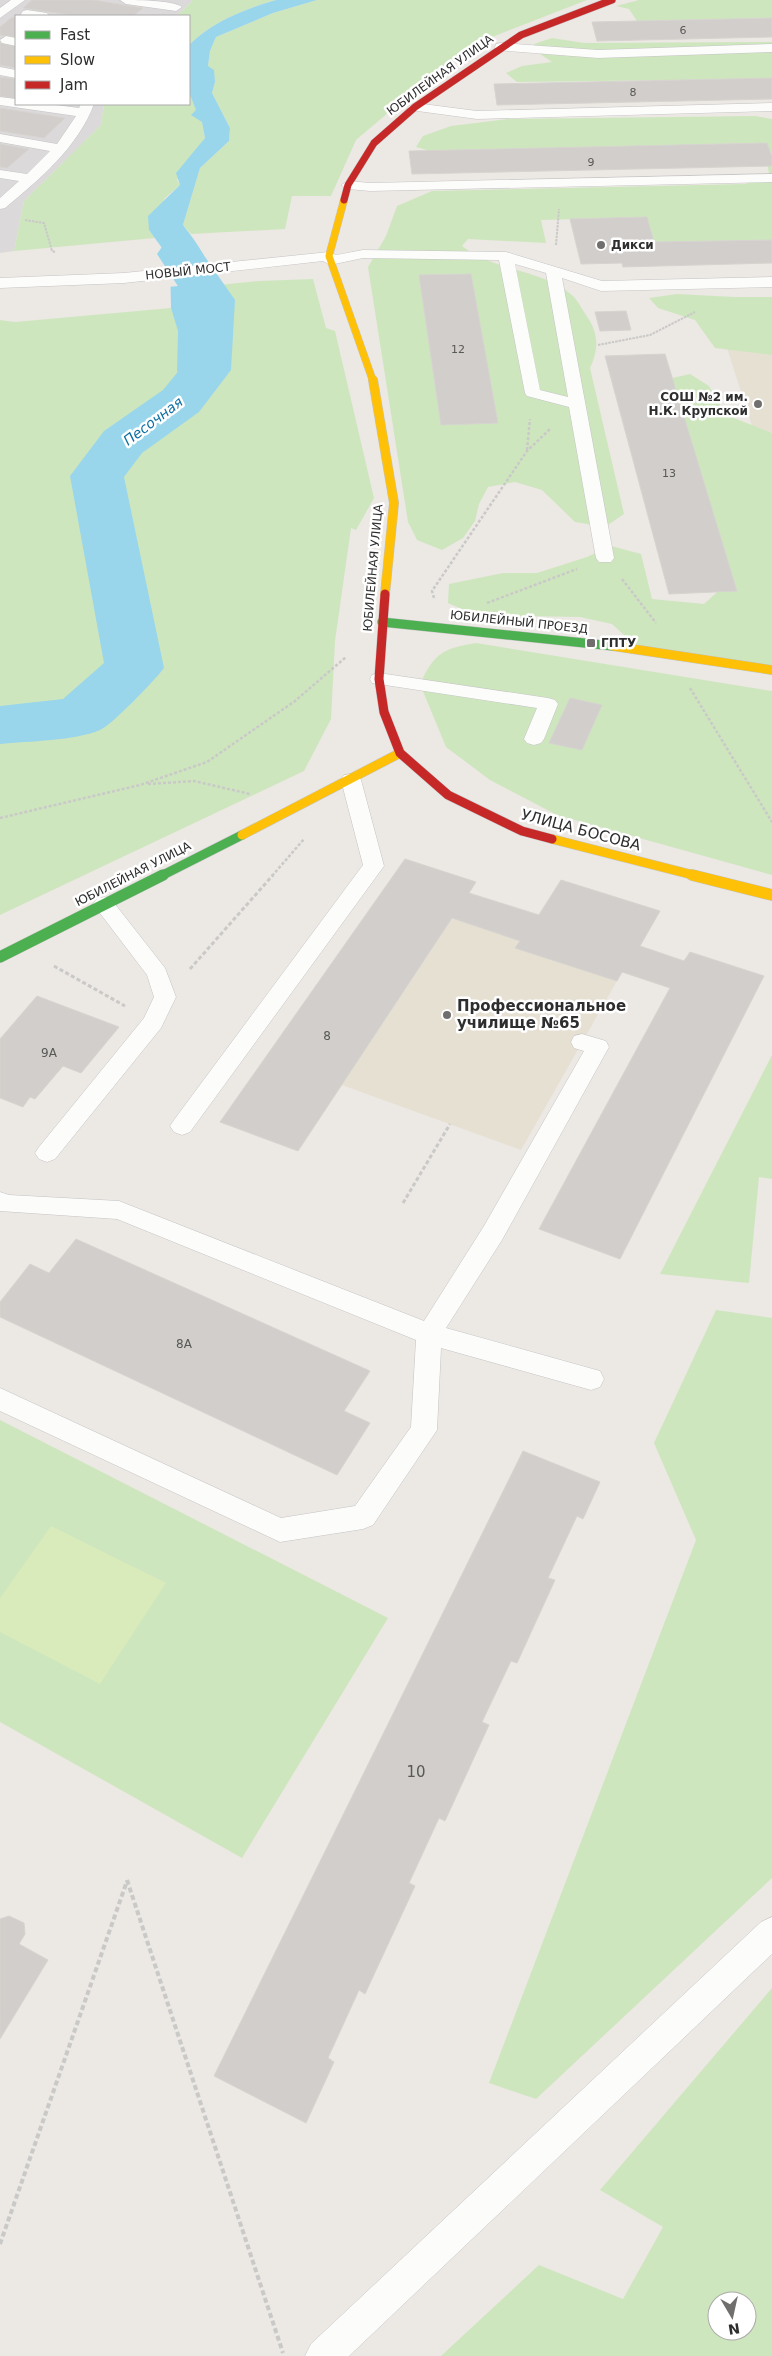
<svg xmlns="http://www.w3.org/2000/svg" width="772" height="2356" viewBox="0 0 772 2356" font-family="'DejaVu Sans',sans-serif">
<rect width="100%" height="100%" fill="#ece8e4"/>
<polygon fill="#dcd9db" points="0,0 193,0 177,16 16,16 16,104 104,104 101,125 24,201 14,251 0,253"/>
<g fill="#e6e0d3">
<polygon points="772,318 772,488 718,320"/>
<polygon points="405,859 476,882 469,893 538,915 561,880 660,911 640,946 684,961 670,988 622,972 521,1150 342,1085 298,1151 220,1122"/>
</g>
<g fill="#cee6be" fill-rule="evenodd">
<path d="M193,0H276C245,9 212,22 189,45V16H177Z"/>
<polygon points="317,0 587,0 482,41 415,90 356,140 331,196 292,196 285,229 191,234 183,225 200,168 229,141 230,128 212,93 215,82 208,66 210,51 216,37 273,13"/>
<polygon points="639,0 772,0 772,18 637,21 629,9 616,6"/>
<polygon points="552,38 584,43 772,42 772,79 517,82 506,73 522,66 552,62 540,54 534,44"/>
<polygon points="189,92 202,122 205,138 177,180 180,185 165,198 149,230 155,238 14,251 24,201 101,125 104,104 189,104"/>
<path d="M755,116L772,119V240L654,242L646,217L541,220L546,243L468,239L462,246C497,273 542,268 573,296C578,301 582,309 586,315C599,333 599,349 590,368L624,514L605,527L575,522L542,490L515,482L488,487L479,504L475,521L463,538L442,550L417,540L408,522L368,267L386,236L397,206L432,191L745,184L769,175C768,159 762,152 750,143L438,153L416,147L423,136L451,126L508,119Z"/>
<polygon points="313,279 326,328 335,331 374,498 356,530 351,528 335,641 331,719 304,771 0,915 0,320 15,322 171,308 172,310 220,303 218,285 259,281"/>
<polygon points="677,294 734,297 772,297 772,355 715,348 695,320 658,308 649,298"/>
<polygon points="690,374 709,386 726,415 772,433 772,666 635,645 612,624 580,617 475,615 448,603 449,584 503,573 537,573 587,557 611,546 641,554 652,599 704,604 727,583 668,379"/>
<path d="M476,643L772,691V875L557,815L490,780L446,747L420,684C434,653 444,648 476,643Z"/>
<polygon points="772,1055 772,1179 759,1177 749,1283 660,1274"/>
<polygon points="716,1310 772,1318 772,1878 536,2099 489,2083 696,1540 654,1443"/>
<polygon points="0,1420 388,1618 242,1858 0,1722"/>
<path d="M772,1988V2356H441L539,2265L623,2299L663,2227L600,2190ZM717,2301H747V2331H717Z"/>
</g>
<polygon fill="#d9eabb" points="51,1526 166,1583 100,1684 0,1632 0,1598"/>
<path fill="#99d6ec" d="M276,0H317L273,13L216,37L210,51L208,66L214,70L215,82L212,93L230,128L229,141L200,168L183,225C213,263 225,292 219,340L177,372L178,331L171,308L170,259L149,230L148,216L180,185L176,173L205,138L202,122L191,115L196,110L189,92V45C212,22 245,9 276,0Z"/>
<polygon fill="#ece8e4" points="207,255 219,282 168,287 167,260"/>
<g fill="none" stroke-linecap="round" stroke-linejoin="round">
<path fill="#99d6ec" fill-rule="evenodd" d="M180,240L196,244L235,300L231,370L199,412L142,453L124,477L164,668C155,680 112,725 100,730C74,741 29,741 0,744V706L63,699L104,663L70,476L104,431L163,390L181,368L187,300L157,254L164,244Z"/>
</g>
<g fill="#d1cecb" stroke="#d7d4d0">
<polygon points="32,0 93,0 143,8 133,16 77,16 23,8"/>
<polygon points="12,17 16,18 16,37 0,35 0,27"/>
<polygon points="772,18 772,37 597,41 592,22"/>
<polygon points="0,43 16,46 16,68 0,65"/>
<polygon points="0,77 16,79 16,99 0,96"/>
<polygon points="772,78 772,99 497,105 494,84"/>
<polygon points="0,108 65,118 44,138 0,131"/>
<polygon points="767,143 772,157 772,166 412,174 409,151"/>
<polygon points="0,144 29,149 7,168 0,167"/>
<polygon points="647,217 654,242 772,240 772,263 623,267 622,263 581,264 570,219"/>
<polygon points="471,274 498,423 441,425 419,275"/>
<polygon points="626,311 631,330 600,331 595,312"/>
<polygon points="665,354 737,591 669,594 605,356"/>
<polygon points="570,698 602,705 582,750 549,743"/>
<polygon points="405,859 476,882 469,893 539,915 561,880 660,911 640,946 684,961 690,952 764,976 620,1259 539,1229 670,988 622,972 617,981 515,948 520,941 452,918 298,1151 220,1122"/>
<polygon points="37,996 119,1027 81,1073 63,1066 35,1099 30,1097 23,1107 0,1098 0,1039"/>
<polygon points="76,1239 370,1371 344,1411 370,1423 337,1475 0,1317 0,1302 30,1264 49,1273"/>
<polygon points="523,1451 600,1482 583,1519 577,1516 548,1578 555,1580 517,1663 511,1661 482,1722 489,1725 445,1821 439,1818 409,1883 415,1886 365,1994 359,1990 328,2058 334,2062 306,2123 214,2076"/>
<polygon points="9,1916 24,1923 25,1934 19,1944 48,1960 0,2039 0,1919"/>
</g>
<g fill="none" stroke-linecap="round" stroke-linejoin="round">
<defs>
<g id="lane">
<polygon points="11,0 25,0 0,18 0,8"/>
<path d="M120,0C134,0 173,0 182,7L176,11L126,4Z"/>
<polygon points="27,10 47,13 49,16 22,16 21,14 23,11"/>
<polygon points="6,36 16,38 16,46 2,43 0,40"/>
<polygon points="501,43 598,50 772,44 772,52 598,58 496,50 495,47 496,44"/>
<polygon points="0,67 16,70 16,78 0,75"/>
<path d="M0,97L16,99V104H48L79,108L81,104H94C78,147 40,179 5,208L0,209V198L19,181L0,178V170L27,174L50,151L0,142V134L57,144L76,116L0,105Z"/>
<polygon points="415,103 477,111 772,103 772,111 477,119 410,110 408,107"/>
<polygon points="772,174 772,182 370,191 348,189 341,185 348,181 370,183"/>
<path d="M363,250L506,252L602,281L772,277V287L601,291L562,278L614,558L611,562H599L596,558L569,407L527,396L525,393L499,260L363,258L330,265L323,261L124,283L0,288V278L124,273L329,252L336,255ZM515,264L546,273L568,397L540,390Z"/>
<polygon points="379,673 548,698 555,700 558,704 544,739 541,743 534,745 527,743 524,739 537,708 372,683 370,679 372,675"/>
<polygon points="351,774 358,775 361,780 384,866 190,1132 182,1135 174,1132 170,1126 174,1120 363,865 341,780 344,775"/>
<polygon points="104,897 111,899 165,968 176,997 161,1028 55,1159 47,1162 39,1159 35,1153 39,1147 144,1018 154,997 147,975 93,904 97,899"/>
<polygon points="582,1034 606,1041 609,1047 502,1240 446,1328 600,1371 604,1379 600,1387 591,1390 441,1348 437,1430 373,1525 363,1529 280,1542 0,1411 0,1388 281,1518 355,1506 411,1427 416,1340 117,1219 0,1211 0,1192 9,1195 119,1201 424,1321 484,1226 584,1051 574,1048 571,1042 574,1036"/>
<polygon points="772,1917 772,1954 349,2356 305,2356 311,2344 761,1922"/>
</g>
<g id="fast-far1">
<polyline points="382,622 613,646"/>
<polyline points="161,876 242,835"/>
</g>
<polyline id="fast" points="0,957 163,875"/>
<polyline id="slow-far2" points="344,200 329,256 373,381"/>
<g id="slow-far1">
<polyline points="373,380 394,503 385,594"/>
<polyline points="613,646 772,670"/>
<polyline points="242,835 400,753"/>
<polyline points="552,839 697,876"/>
</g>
<polyline id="slow" points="692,875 772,895"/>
<polyline id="jam-far1" points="344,200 348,185 374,143 415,107 521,35 612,0"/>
<polyline id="jam" points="385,594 379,679 384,712 400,753 448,795 522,831 552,839"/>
</defs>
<use href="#lane" stroke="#c5c4c5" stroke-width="1"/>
<use href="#fast-far1" stroke="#c5c4c5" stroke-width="10"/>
<use href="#fast" stroke="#c5c4c5" stroke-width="12"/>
<use href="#slow-far2" stroke="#c5c4c5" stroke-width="8"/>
<use href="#slow-far1" stroke="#c5c4c5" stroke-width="10"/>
<use href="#slow" stroke="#c5c4c5" stroke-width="12"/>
<use href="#jam-far1" stroke="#c5c4c5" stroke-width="8"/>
<use href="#jam" stroke="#c5c4c5" stroke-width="10"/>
<g stroke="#c9c9c8" stroke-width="2" stroke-dasharray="2.5 1" stroke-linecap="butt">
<polyline points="25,220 44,223 52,251 55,252"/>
<polyline points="556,245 559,209"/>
<polyline points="598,345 650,335 695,312"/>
</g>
<g stroke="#c9c9c8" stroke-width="2.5" stroke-dasharray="3 2" stroke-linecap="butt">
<polyline points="527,450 530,419"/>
<polyline points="622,579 656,623"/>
<polyline points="434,598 432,591 527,451 550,429"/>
<polyline points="487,603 577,569"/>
<polyline points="690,688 772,822"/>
<polyline points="148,784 194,781 250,794"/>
<polyline points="0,818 140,785 207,762 295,701 346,657"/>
<polyline points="272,876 304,839"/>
</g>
<g stroke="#c9c9c8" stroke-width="3" stroke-dasharray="4 2.5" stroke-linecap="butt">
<polyline points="54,966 125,1006"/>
<polyline points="190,969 273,875"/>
<polyline points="403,1203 450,1124"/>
</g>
<g stroke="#c9c9c8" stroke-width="4" stroke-dasharray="5 3" stroke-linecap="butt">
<polyline points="127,1880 283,2353"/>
<polyline points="0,2244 127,1881"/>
</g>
<use href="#lane" fill="#fcfcfb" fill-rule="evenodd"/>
<use href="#fast-far1" stroke="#4caf50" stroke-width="9"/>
<use href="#fast" stroke="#4caf50" stroke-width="11"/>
<use href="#slow-far2" stroke="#ffc107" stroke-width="7"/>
<use href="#slow-far1" stroke="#ffc107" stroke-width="9"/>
<use href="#slow" stroke="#ffc107" stroke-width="11"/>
<use href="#jam-far1" stroke="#c62828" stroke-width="7"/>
<use href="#jam" stroke="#c62828" stroke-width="9"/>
</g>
<g fill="#706f6e" stroke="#fff" stroke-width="2">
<circle cx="601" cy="245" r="5"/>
<circle cx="758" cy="404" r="5"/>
<rect x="586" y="638" width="10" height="10" rx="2.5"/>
<circle cx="447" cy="1015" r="5"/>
</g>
<g text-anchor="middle" stroke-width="5" stroke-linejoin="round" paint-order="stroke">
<g font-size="11" fill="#585857">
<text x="683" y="34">6</text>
<text x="633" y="96">8</text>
<text x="591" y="166">9</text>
<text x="458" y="353">12</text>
<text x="669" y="477">13</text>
</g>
<g font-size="12" fill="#2e2e2e" stroke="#fff">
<text transform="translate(440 75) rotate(-36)" y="4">ЮБИЛЕЙНАЯ УЛИЦА</text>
<text transform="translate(188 271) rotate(-6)" y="4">НОВЫЙ МОСТ</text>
<text transform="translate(373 568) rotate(-85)" y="4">ЮБИЛЕЙНАЯ УЛИЦА</text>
<text transform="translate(519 622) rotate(6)" y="4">ЮБИЛЕЙНЫЙ ПРОЕЗД</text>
<text transform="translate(133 874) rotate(-27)" y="4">ЮБИЛЕЙНАЯ УЛИЦА</text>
</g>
<g font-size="12" font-weight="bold" fill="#2e2e2e" stroke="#fff" text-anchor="start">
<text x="611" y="249">Дикси</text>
<text x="748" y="401" text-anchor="end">СОШ №2 им.<tspan x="748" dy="14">Н.К. Крупской</tspan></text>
<text x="601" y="647">ГПТУ</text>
</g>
<g font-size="12" fill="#585857">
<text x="327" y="1040">8</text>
<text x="49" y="1057">9А</text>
<text x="184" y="1348">8А</text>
</g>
<g font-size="14" font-style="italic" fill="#0d6fa3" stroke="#fff">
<text transform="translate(153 421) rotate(-37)" y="5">Песочная</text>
</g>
<g font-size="15" fill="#2e2e2e" stroke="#fff">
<text transform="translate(581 830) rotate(15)" y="5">УЛИЦА БОСОВА</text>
</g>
<g font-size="15" font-weight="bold" fill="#2e2e2e" stroke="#fff" text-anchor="start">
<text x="457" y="1011">Профессиональное<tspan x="457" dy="17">училище №65</tspan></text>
</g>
<g font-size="15" fill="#585857">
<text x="416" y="1777">10</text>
</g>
</g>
<rect x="15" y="15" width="175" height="90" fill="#ffffff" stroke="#ababab"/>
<rect x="25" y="31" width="25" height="8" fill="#4caf50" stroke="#ababab"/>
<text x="60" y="40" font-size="15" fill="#2e2e2e">Fast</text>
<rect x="25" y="56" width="25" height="8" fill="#ffc107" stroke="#ababab"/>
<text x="60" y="65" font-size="15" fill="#2e2e2e">Slow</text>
<rect x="25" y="81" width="25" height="8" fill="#c62828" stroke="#ababab"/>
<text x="60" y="90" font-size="15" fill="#2e2e2e">Jam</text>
<g transform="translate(732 2316) rotate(171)"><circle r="24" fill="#ffffff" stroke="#ababab"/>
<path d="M0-4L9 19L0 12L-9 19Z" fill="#706f6e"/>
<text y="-8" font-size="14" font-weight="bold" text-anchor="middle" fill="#2e2e2e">N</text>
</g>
</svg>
